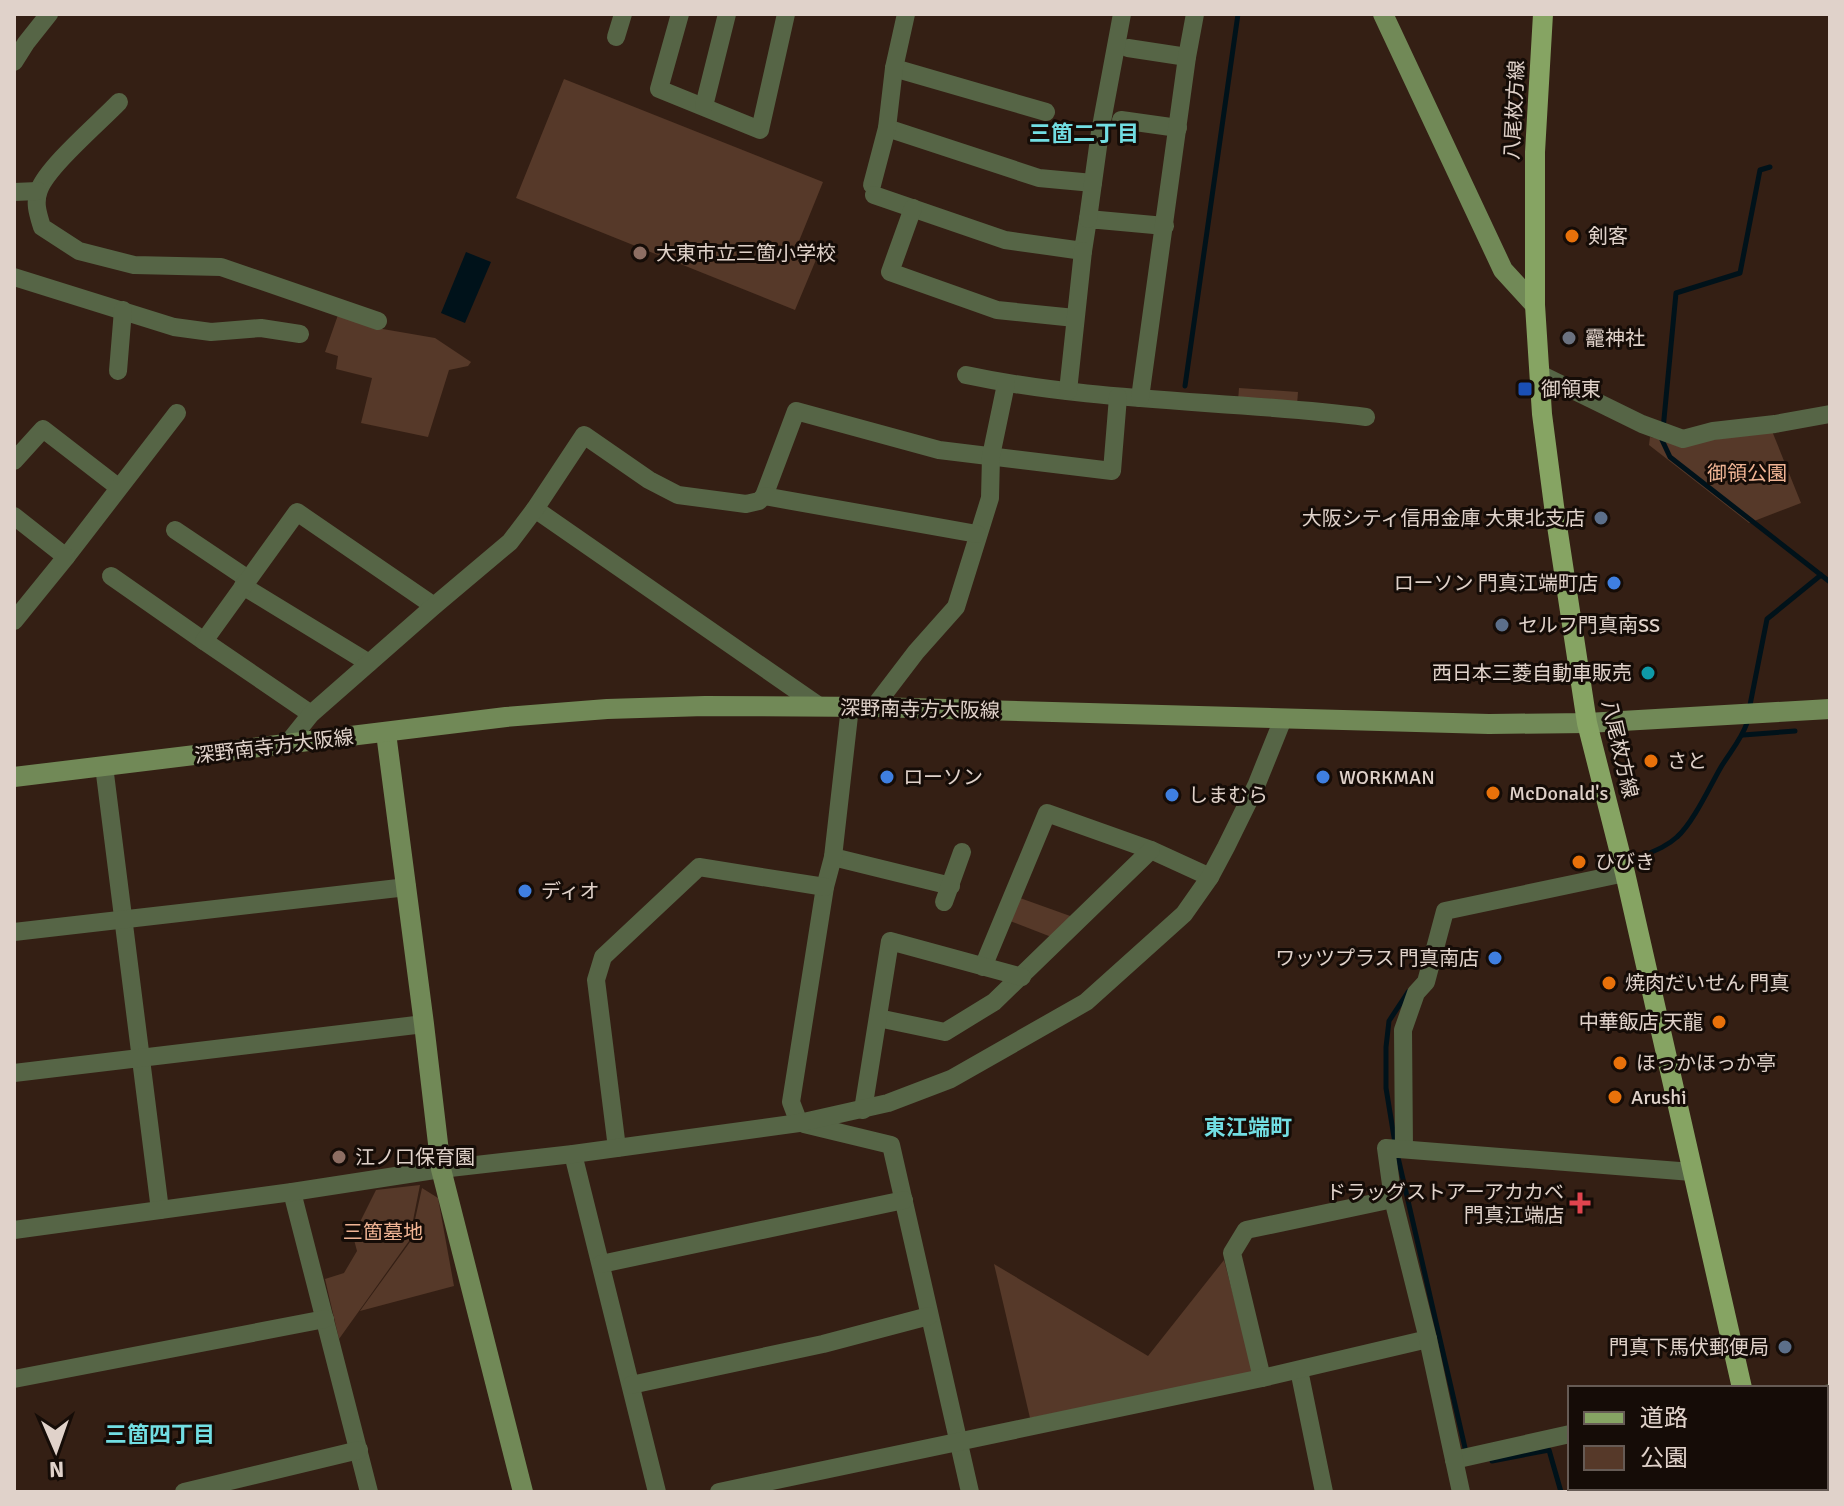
<svg xmlns="http://www.w3.org/2000/svg" width="1844" height="1506" viewBox="0 0 1844 1506" font-family="Signika,'Noto Sans JP',sans-serif">
<rect width="100%" height="100%" fill="#341f14"/>
<g fill="#563929">
<polygon points="564,79 823,182 797,246 818,255 795,310 516,198"/>
<polygon points="338,315 377,328 435,338 471,362 468,366 449,370 428,437 361,423 372,378 336,369 338,356 325,352"/>
<polygon points="1239,388 1298,392 1297,405 1238,401"/>
<polygon points="1772,431 1801,503 1749,523 1649,445 1650,437 1684,444"/>
<polygon points="1020,898 1073,917 1054,938 1010,921"/>
<polygon points="420,1185 409,1241 339,1339 325,1279 344,1273 357,1251 353,1236 376,1190"/>
<polygon points="422,1188 438,1198 454,1286 360,1311 410,1242"/>
<polygon points="1224,1260 1254,1373 1030,1418 994,1264 1148,1356"/>
</g>
<polygon fill="#00121a" points="466,252 491,262 465,323 441,313"/>
<g fill="none" stroke-linecap="round" stroke-linejoin="round">
<g stroke="#00121a" stroke-width="5">
<polyline points="1770,167 1760,170 1740,273 1676,293 1662,440 1670,457 1830,582"/>
<polyline points="1185,386 1238,14"/>
<polyline points="1750,705 1767,619 1821,575"/>
<polyline points="1743,735 1795,731"/>
<path d="M1627,863C1644,854 1663,850 1677,837C1693,823 1710,786 1721,767C1730,752 1741,740 1747,723"/>
<polyline points="1395,1143 1386,1088 1386,1047 1389,1021 1408,992"/>
<polyline points="1397,1153 1466,1452"/>
<polyline points="1492,1461 1549,1450 1561,1492"/>
</g>
<g stroke="#566546" stroke-width="18">
<polyline points="680,14 659,89 760,130 786,14"/>
<polyline points="616,37 623,14"/>
<polyline points="1128,48 1187,57"/>
<polyline points="14,62 26,43 49,14"/>
<polyline points="894,68 1046,112"/>
<path d="M119,102C100,122 47,167 39,190C34,203 38,214 42,227L79,251L134,265L221,267L378,321"/>
<polyline points="704,106 727,14"/>
<polyline points="1121,120 1178,128"/>
<polyline points="887,128 1039,178 1093,183"/>
<polyline points="872,185 887,128 894,68 906,14"/>
<polyline points="14,192 38,191"/>
<polyline points="874,195 1005,240 1083,251 1088,219 1165,226"/>
<polyline points="913,208 890,272 997,310 1075,318"/>
<polyline points="1088,219 1100,132 1122,14"/>
<polyline points="14,277 174,327 211,332 261,328 300,334"/>
<polyline points="118,371 123,310"/>
<polyline points="1540,374 1642,424 1683,439 1713,431 1775,424 1830,414"/>
<path d="M966,375C1097,403 1233,400 1366,417"/>
<polyline points="1068,391 1083,251"/>
<polyline points="1140,398 1187,57 1195,14"/>
<polyline points="14,461 43,429 118,487"/>
<polyline points="764,496 796,411 939,450 1112,471 1118,397"/>
<polyline points="535,509 819,706"/>
<polyline points="14,516 66,557 177,413"/>
<polyline points="175,530 248,579"/>
<polyline points="111,576 204,641"/>
<polyline points="243,586 369,663"/>
<polyline points="14,621 66,557"/>
<polyline points="874,707 916,652 956,607 990,498 991,456 1006,384"/>
<polyline points="311,714 204,641 297,512 434,606"/>
<polyline points="287,744 311,714 434,606 510,542 535,509 584,435 649,480 678,495 746,504 759,501 764,496 977,534"/>
<polyline points="104,766 160,1210"/>
<polyline points="833,857 951,886"/>
<polyline points="944,902 962,852"/>
<polyline points="14,932 407,887"/>
<polyline points="983,967 1047,813 1151,850 1210,877"/>
<polyline points="878,1018 945,1032 994,1002 1151,850"/>
<polyline points="14,1073 424,1024"/>
<polyline points="863,1110 890,941 1022,977"/>
<polyline points="799,1123 791,1102 825,887 833,857 850,707"/>
<polyline points="804,1124 891,1145 970,1492"/>
<polyline points="617,1148 596,980 603,957 699,867 825,887"/>
<polyline points="1404,1149 1403,1030 1416,993 1426,982 1445,911 1625,873"/>
<polyline points="573,1154 657,1492"/>
<polyline points="292,1192 369,1492"/>
<polyline points="14,1230 292,1192 441,1169 573,1154 799,1123 888,1103 951,1079 1086,1002 1184,914 1210,877 1226,847 1256,786 1283,719"/>
<polyline points="601,1264 904,1200"/>
<polyline points="1299,1370 1324,1492"/>
<polyline points="1262,1378 1232,1253 1246,1230 1393,1199"/>
<polyline points="14,1379 325,1319"/>
<polyline points="631,1385 823,1344 929,1316"/>
<polyline points="1826,1394 1830,1393"/>
<polyline points="1826,1446 1830,1462"/>
<polyline points="1454,1460 1570,1434"/>
<polyline points="184,1492 359,1450"/>
<polyline points="719,1492 1262,1378 1428,1339"/>
<polyline points="1461,1492 1428,1339 1393,1199 1386,1148 1692,1172"/>
</g>
<g stroke="#718957" stroke-width="20">
<polyline points="1383,14 1503,270 1535,305"/>
<polyline points="386,733 424,1024 441,1169 523,1492"/>
<polyline points="14,777 506,717 607,709 705,706 874,707 1489,724 1587,723 1830,709"/>
</g>
<g stroke="#86a463" stroke-width="20">
<polyline points="1543,14 1535,152 1535,305 1542,414 1554,506 1587,723 1625,873 1742,1388"/>
<polyline points="1765,1488 1766,1492"/>
</g>
</g>
<g fill="#e8710a" stroke="#150c07" stroke-width="3">
<circle cx="1572" cy="236" r="8"/>
<circle cx="1651" cy="761" r="8"/>
<circle cx="1493" cy="793" r="8"/>
<circle cx="1579" cy="862" r="8"/>
<circle cx="1609" cy="983" r="8"/>
<circle cx="1719" cy="1022" r="8"/>
<circle cx="1620" cy="1063" r="8"/>
<circle cx="1615" cy="1097" r="8"/>
</g>
<g fill="#8d6e63" stroke="#150c07" stroke-width="3">
<circle cx="640" cy="253" r="8"/>
<circle cx="339" cy="1157" r="8"/>
</g>
<circle fill="#6b7280" stroke="#150c07" stroke-width="3" cx="1569" cy="338" r="8"/>
<rect fill="#1a4fb4" stroke="#150c07" stroke-width="3" x="1517" y="381" width="16" height="16" rx="4"/>
<g fill="#5c6f8a" stroke="#150c07" stroke-width="3">
<circle cx="1601" cy="518" r="8"/>
<circle cx="1502" cy="625" r="8"/>
<circle cx="1785" cy="1347" r="8"/>
</g>
<g fill="#3f7fe0" stroke="#150c07" stroke-width="3">
<circle cx="1614" cy="583" r="8"/>
<circle cx="887" cy="777" r="8"/>
<circle cx="1323" cy="777" r="8"/>
<circle cx="1172" cy="795" r="8"/>
<circle cx="525" cy="891" r="8"/>
<circle cx="1495" cy="958" r="8"/>
</g>
<circle fill="#0f9aa8" stroke="#150c07" stroke-width="3" cx="1648" cy="673" r="8"/>
<path fill="#e0444e" stroke="#150c07" stroke-width="3" d="M1576 1191h8v8h8v8h-8v8h-8v-8h-8v-8h8z"/>
<g text-anchor="middle" stroke-width="6" stroke-linejoin="round" paint-order="stroke">
<g font-size="20" fill="#e0d2ca" stroke="#150c07">
<text transform="translate(1514 110) rotate(-87)" y="7">八尾枚方線</text>
<text transform="translate(920 709) rotate(1)" y="7">深野南寺方大阪線</text>
<text transform="translate(274 746) rotate(-7)" y="7">深野南寺方大阪線</text>
<text transform="translate(1620 749) rotate(77)" y="7">八尾枚方線</text>
</g>
<g font-size="20" fill="#e0d2ca" stroke="#150c07" text-anchor="start">
<text x="1588" y="243">剣客</text>
<text x="656" y="260">大東市立三箇小学校</text>
<text x="1585" y="345">龗神社</text>
<text x="1541" y="396">御領東</text>
<text x="1585" y="525" text-anchor="end">大阪シティ信用金庫 大東北支店</text>
<text x="1598" y="590" text-anchor="end">ローソン 門真江端町店</text>
<text x="1518" y="632">セルフ門真南SS</text>
<text x="1632" y="680" text-anchor="end">西日本三菱自動車販売</text>
<text x="1667" y="768">さと</text>
<text x="903" y="784">ローソン</text>
<text x="1339" y="784">WORKMAN</text>
<text x="1509" y="800">McDonald's</text>
<text x="1188" y="802">しまむら</text>
<text x="1595" y="869">ひびき</text>
<text x="541" y="898">ディオ</text>
<text x="1479" y="965" text-anchor="end">ワッツプラス 門真南店</text>
<text x="1625" y="990">焼肉だいせん 門真</text>
<text x="1703" y="1029" text-anchor="end">中華飯店 天龍</text>
<text x="1636" y="1070">ほっかほっか亭</text>
<text x="1631" y="1104">Arushi</text>
<text x="355" y="1164">江ノ口保育園</text>
<text x="1564" y="1199" text-anchor="end">ドラッグストアーアカカベ<tspan x="1564" dy="23">門真江端店</tspan></text>
<text x="1769" y="1354" text-anchor="end">門真下馬伏郵便局</text>
</g>
<g font-size="20" fill="#f0b494" stroke="#150c07">
<text x="1747" y="480">御領公園</text>
<text x="383" y="1239">三箇墓地</text>
</g>
<g font-size="22" font-weight="bold" fill="#72dee3" stroke="#150c07">
<text x="1084" y="141">三箇二丁目</text>
<text x="1248" y="1135">東江端町</text>
<text x="160" y="1442">三箇四丁目</text>
</g>
</g>
<rect width="1844" height="1506" fill="none" stroke="#e0d2ca" stroke-width="32"/>
<rect x="1568" y="1386" width="260" height="104" fill="#150c07" stroke="#665b55" stroke-width="2"/>
<rect x="1584" y="1412" width="40" height="12" fill="#86a463" stroke="#665b55" stroke-width="2"/>
<text x="1640" y="1426" font-size="24" fill="#e0d2ca">道路</text>
<rect x="1584" y="1446" width="40" height="24" fill="#563929" stroke="#665b55" stroke-width="2"/>
<text x="1640" y="1466" font-size="24" fill="#e0d2ca">公園</text>
<g transform="translate(56 1450) rotate(178)" stroke="#150c07" stroke-width="6" paint-order="stroke">
<path d="M0-6L14 30L0 20L-14 30Z" fill="#e0d2ca"/>
<text y="-12" font-size="22" font-weight="bold" text-anchor="middle" fill="#e0d2ca">N</text>
</g>
</svg>
